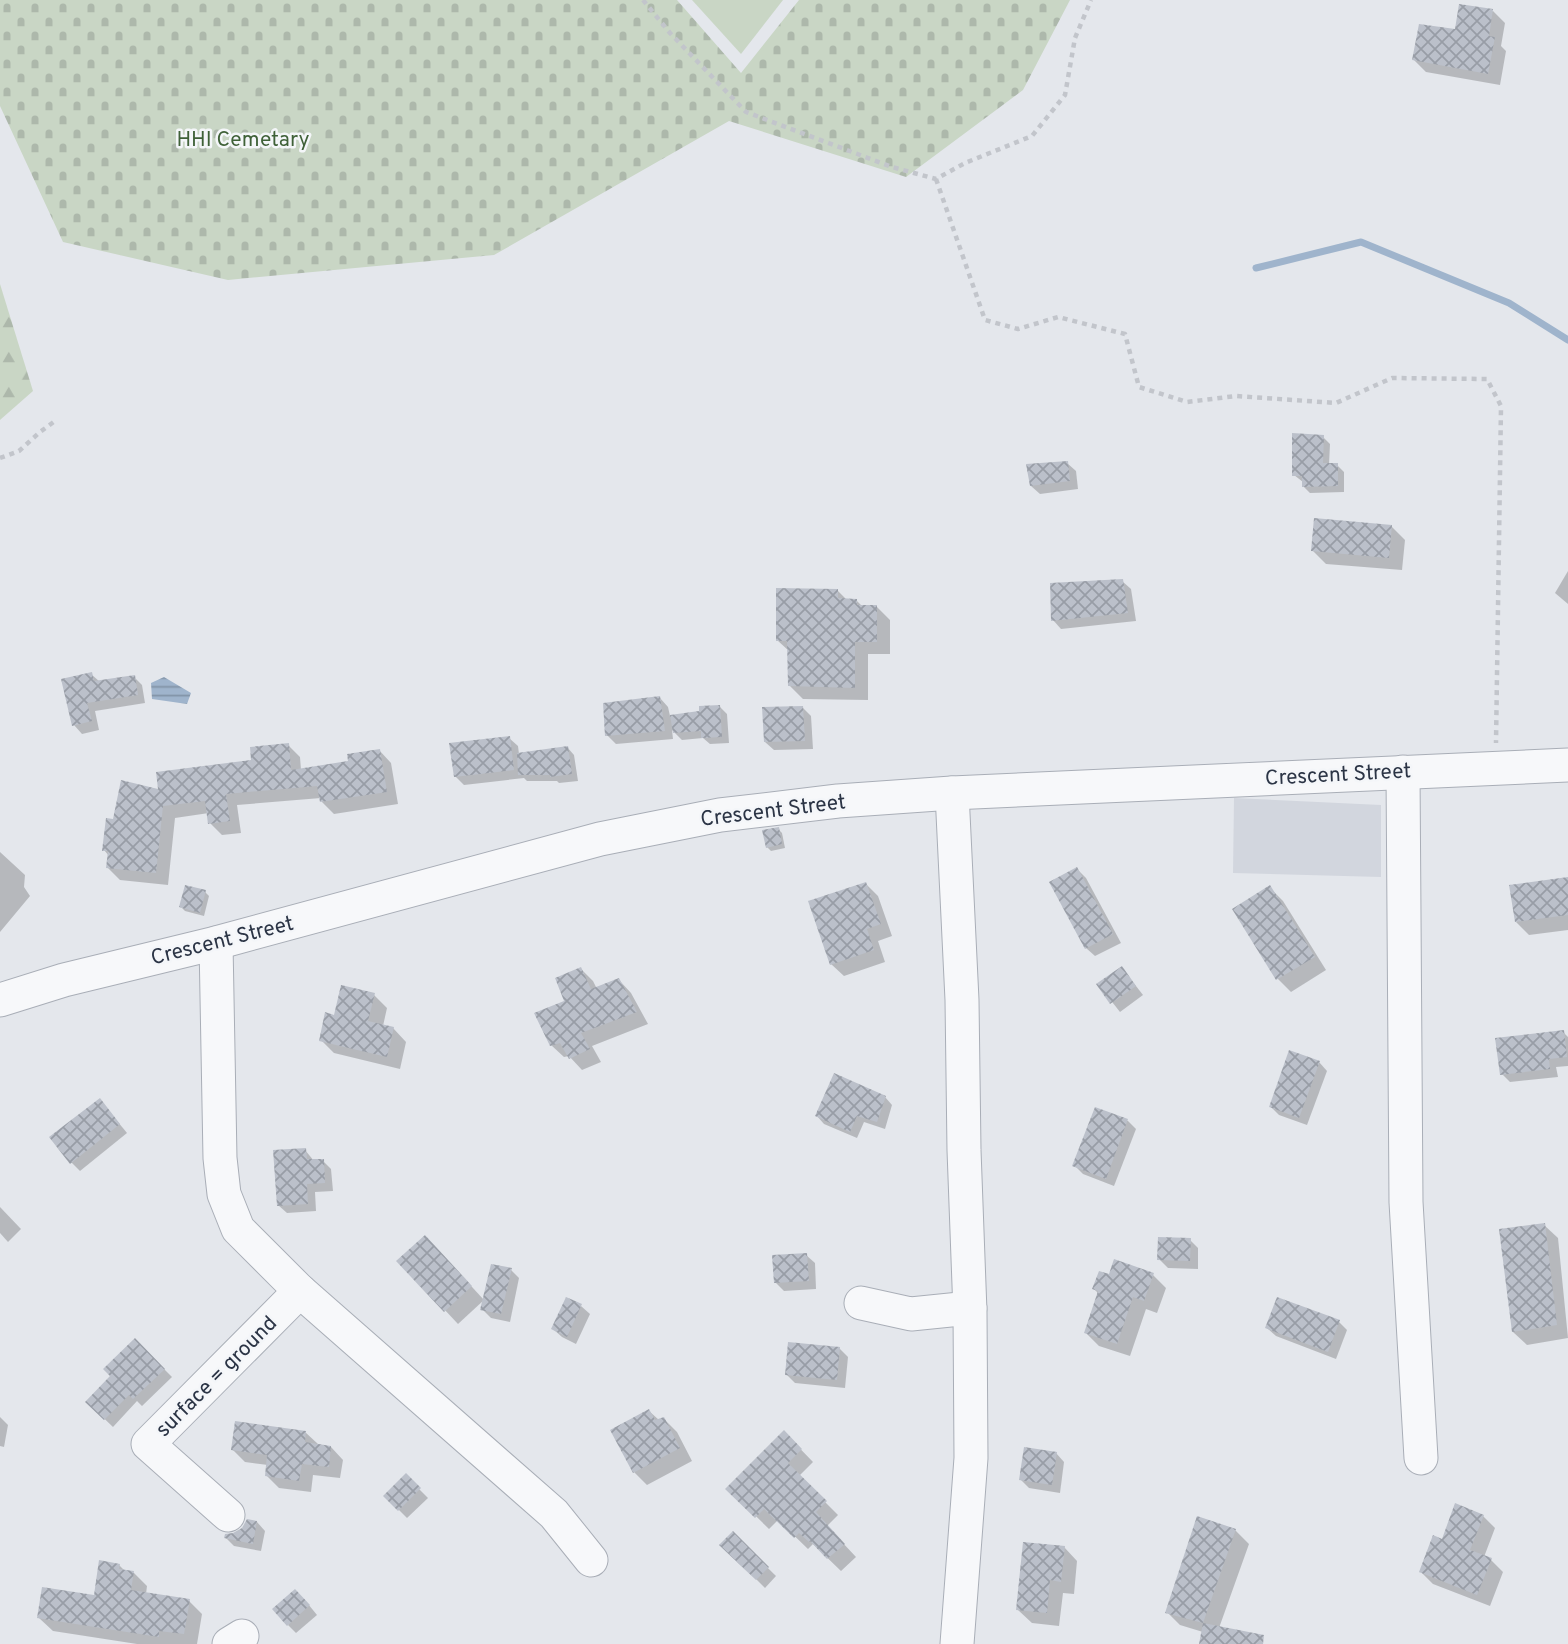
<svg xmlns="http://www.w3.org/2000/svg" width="1568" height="1644" viewBox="0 0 1568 1644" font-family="Overpass,sans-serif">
<defs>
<pattern id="forest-firs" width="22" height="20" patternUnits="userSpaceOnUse" patternTransform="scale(1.75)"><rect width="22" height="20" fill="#c9d6c5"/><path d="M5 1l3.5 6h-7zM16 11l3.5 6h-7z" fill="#adb8ab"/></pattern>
<pattern id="cemetery-stones" width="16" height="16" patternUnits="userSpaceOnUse" patternTransform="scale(1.75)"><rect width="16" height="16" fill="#c9d6c5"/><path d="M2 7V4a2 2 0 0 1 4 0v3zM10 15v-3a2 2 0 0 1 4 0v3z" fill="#adb8ab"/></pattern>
<pattern id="water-rules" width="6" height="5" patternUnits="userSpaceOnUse" patternTransform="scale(1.75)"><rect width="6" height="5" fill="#9fb4cc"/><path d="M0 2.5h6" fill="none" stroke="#8293a7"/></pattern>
<pattern id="building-cross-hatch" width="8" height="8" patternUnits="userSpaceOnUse" patternTransform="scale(1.75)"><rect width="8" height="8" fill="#bbc0ca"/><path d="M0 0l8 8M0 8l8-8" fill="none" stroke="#989da6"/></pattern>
</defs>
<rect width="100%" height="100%" fill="#e4e7ec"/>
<polygon fill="#d2d6de" points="1234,798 1381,805 1381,877 1233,873"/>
<polygon fill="#c9d6c5" points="692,0 783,0 741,54"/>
<polygon fill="url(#forest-firs)" points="0,284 33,391 0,420"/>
<polygon fill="url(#cemetery-stones)" points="0,0 677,0 741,73 799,0 1070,0 1023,90 906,177 729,121 494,255 228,280 63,242 0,106"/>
<polygon fill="url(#water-rules)" points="164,677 191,693 187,704 152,699 151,683"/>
<g fill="#0003">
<polygon points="1493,11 1505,23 1501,46 1506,51 1500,85 1426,72 1414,60 1457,31"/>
<polygon points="1323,437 1330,444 1329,465 1337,465 1344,472 1344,492 1310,493 1303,486 1303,482 1294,475"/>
<polygon points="1067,463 1076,471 1078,489 1040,494 1031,486"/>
<polygon points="1391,526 1405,540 1402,570 1326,564 1313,551"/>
<polygon points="1568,571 1568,604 1555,593"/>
<polygon points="1122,581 1131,589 1136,621 1061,629 1053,620"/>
<polygon points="837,590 847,600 856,600 863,607 877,607 890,620 890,654 868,654 868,700 803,699 790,686 789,651 777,640"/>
<polygon points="91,674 100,682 134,677 142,685 145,703 95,711 99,730 82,734 74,725"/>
<polygon points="660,698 668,707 670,716 701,713 720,707 727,714 729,743 710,744 703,738 682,740 672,730 673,739 616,744 607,735"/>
<polygon points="803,708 811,716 813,749 774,750 765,742"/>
<polygon points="509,738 518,746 519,754 567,747 574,755 578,781 559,783 557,781 527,781 524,778 464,785 455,776"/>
<polygon points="288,745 300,757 301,770 350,763 379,750 391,763 398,804 334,814 322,802 321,798 237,805 241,833 222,835 210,823 209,813 175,818 168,885 120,880 108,868 109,856 104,850 114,821 160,791 253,762"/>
<polygon points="778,829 782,833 785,848 771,851 767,847"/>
<polygon points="0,852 25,875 24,887 30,896 0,932"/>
<polygon points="1077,869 1086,878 1121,943 1095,956 1086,948"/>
<polygon points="1568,879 1568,930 1529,935 1516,922"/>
<polygon points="866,884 878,896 892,936 878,941 885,962 844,976 831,964"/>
<polygon points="1270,888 1283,901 1326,970 1291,992 1278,979 1234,909"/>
<polygon points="205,892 209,896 204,916 185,911 181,907"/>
<polygon points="1122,968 1143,995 1120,1012 1098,984"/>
<polygon points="581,969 593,981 597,989 619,980 631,993 648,1024 592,1046 601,1062 582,1070 569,1056 564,1057 551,1045"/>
<polygon points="374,995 387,1008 383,1026 393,1028 406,1042 400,1069 334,1053 321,1040 335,1017"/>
<polygon points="1563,1032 1568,1037 1568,1066 1556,1067 1558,1077 1510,1082 1502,1074"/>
<polygon points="1319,1062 1327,1071 1307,1125 1279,1115 1271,1107"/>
<polygon points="885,1097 892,1105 885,1129 864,1122 857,1138 824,1124 817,1116"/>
<polygon points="100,1100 127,1133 80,1171 71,1162"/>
<polygon points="1096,1109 1128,1121 1136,1129 1114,1186 1083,1174 1074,1165"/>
<polygon points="305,1150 314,1161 323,1161 331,1169 333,1191 315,1192 316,1211 287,1213 278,1205"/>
<polygon points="0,1207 21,1229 8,1242 0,1233"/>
<polygon points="1544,1225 1558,1238 1568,1338 1527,1345 1513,1332"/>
<polygon points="1190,1240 1198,1248 1198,1269 1168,1268 1159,1259"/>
<polygon points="438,1250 484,1300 458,1324 399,1261"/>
<polygon points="806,1255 815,1263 816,1289 784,1291 775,1282"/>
<polygon points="511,1270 519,1278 510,1322 491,1318 482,1309"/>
<polygon points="1153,1275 1166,1288 1157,1313 1146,1309 1130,1356 1099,1346 1086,1333 1099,1294 1094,1289 1110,1276"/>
<polygon points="567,1299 581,1306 590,1314 576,1344 562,1337 553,1329"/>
<polygon points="1339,1322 1347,1330 1336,1359 1276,1336 1267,1328"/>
<polygon points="135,1340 172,1377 142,1406 137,1401 113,1427 87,1402 113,1376"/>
<polygon points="839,1348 848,1357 845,1388 795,1383 787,1375"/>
<polygon points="649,1411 659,1420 664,1419 677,1432 692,1461 647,1485 634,1472"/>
<polygon points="0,1417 8,1425 4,1447 0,1446"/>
<polygon points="305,1432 318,1444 331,1447 343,1460 340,1478 313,1475 311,1492 279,1488 266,1475 268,1465 245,1462 233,1450"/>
<polygon points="784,1432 813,1462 799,1476 838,1515 827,1526 856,1557 841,1571 813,1544 808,1549 778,1520 769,1529 728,1489"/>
<polygon points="1056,1453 1064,1462 1060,1493 1029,1488 1021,1480"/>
<polygon points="406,1476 428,1498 407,1518 385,1496"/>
<polygon points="1483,1516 1495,1528 1484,1557 1491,1560 1503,1572 1490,1606 1433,1584 1421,1572 1443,1541"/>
<polygon points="1198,1518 1236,1531 1249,1544 1219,1628 1260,1644 1201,1644 1203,1632 1180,1625 1167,1612"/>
<polygon points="257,1522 265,1531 261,1551 234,1546 226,1538"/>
<polygon points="733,1534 776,1576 765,1588 722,1545"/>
<polygon points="1064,1547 1077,1561 1074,1594 1063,1593 1059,1626 1032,1623 1018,1610"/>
<polygon points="119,1565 125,1571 134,1573 147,1586 146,1594 189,1601 202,1614 197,1644 137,1644 53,1631 39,1618 95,1597"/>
<polygon points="304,1599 317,1615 296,1633 288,1625"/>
</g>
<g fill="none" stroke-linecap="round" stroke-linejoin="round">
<polyline stroke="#9fb4cc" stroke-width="7" points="1256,268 1361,242 1509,303 1568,340"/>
</g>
<g fill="url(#building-cross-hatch)">
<polygon points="1459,4 1493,9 1489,36 1495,37 1488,74 1412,60 1419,24 1455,29"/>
<polygon points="1292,433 1324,435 1323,463 1338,463 1338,486 1302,487 1302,476 1292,476"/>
<polygon points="1068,461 1070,481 1030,486 1026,464"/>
<polygon points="1314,518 1392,525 1389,558 1311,551"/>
<polygon points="1123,579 1128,613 1051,621 1050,583"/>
<polygon points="776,588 838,589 838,598 857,599 857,605 877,605 877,642 855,642 855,688 788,686 787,641 776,641"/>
<polygon points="92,672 94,681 135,675 138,695 87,703 92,721 72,726 61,679"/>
<polygon points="660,696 665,731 605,736 603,703"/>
<polygon points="720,705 722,737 701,738 701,731 673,733 670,715 699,711 699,706"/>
<polygon points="803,706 805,741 764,742 762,707"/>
<polygon points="510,736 514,770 454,777 449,743"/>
<polygon points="289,743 291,770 348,761 347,754 380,749 387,792 320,802 317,786 226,794 230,821 208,824 205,801 163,806 156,873 106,868 108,851 102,851 106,818 113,819 121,780 158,789 156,772 251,760 250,747"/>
<polygon points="568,746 572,774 550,777 550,775 518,775 517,753"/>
<polygon points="779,827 782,844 766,848 762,830"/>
<polygon points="1077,867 1113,934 1085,949 1049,882"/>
<polygon points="1568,877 1568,915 1515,922 1509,885"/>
<polygon points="866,882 881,924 867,929 874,950 830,965 808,901"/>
<polygon points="185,885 206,890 200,913 179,907"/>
<polygon points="1270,885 1315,957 1276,980 1232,909"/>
<polygon points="1122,966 1136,986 1110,1004 1096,984"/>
<polygon points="581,967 591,989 619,978 637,1012 581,1033 590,1049 569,1059 560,1043 550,1046 534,1013 564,1001 555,978"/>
<polygon points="341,985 375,993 368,1021 394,1027 387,1057 319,1041 325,1012 334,1015"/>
<polygon points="1564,1030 1567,1057 1549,1059 1550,1069 1500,1075 1495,1038"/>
<polygon points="1289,1050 1320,1061 1299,1118 1269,1107"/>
<polygon points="834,1073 886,1096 877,1122 857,1116 850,1132 815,1116"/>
<polygon points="100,1098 120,1124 70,1164 49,1137"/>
<polygon points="1095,1107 1128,1119 1106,1179 1072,1166"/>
<polygon points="306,1148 307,1159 324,1159 325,1183 307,1184 308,1204 277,1206 273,1150"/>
<polygon points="1545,1223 1557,1325 1512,1332 1499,1229"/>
<polygon points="425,1235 472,1286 444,1312 396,1261"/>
<polygon points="1158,1237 1191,1238 1190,1261 1157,1260"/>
<polygon points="807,1253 809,1281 774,1283 772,1255"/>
<polygon points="1114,1259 1154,1273 1144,1301 1133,1297 1117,1344 1084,1333 1098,1291 1092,1289 1099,1271 1109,1274"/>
<polygon points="491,1264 512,1268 501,1314 480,1310"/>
<polygon points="566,1297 582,1304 567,1337 551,1329"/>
<polygon points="1277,1297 1340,1320 1328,1352 1265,1328"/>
<polygon points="135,1338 165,1369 133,1399 129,1395 104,1420 85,1402 110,1376 103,1369"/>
<polygon points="788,1342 840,1347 837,1380 785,1375"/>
<polygon points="649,1409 655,1420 664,1417 680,1448 633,1473 610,1430"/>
<polygon points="235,1421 306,1431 305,1442 331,1446 329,1467 302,1464 299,1481 265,1476 267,1455 231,1450"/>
<polygon points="784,1430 802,1449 788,1463 827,1501 816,1512 845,1544 827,1559 810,1541 809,1542 799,1533 794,1538 764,1509 755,1518 725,1489"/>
<polygon points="1024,1447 1057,1452 1052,1485 1019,1480"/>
<polygon points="406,1473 421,1488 398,1511 383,1496"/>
<polygon points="1455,1503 1484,1515 1470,1550 1492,1558 1477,1595 1419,1572 1433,1535 1442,1539"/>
<polygon points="1197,1516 1236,1529 1203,1623 1165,1613"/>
<polygon points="247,1519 257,1521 253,1544 224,1538 225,1534 233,1533 242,1528"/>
<polygon points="733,1531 769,1567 756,1580 719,1545"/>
<polygon points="1023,1542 1065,1546 1061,1582 1050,1580 1047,1613 1016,1610"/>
<polygon points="99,1560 120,1564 119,1569 134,1571 131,1590 190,1599 184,1634 159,1631 159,1637 37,1618 42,1587 94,1595"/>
<polygon points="295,1589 310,1605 287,1626 272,1609"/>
<polygon points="1203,1623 1264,1635 1263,1644 1199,1644"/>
</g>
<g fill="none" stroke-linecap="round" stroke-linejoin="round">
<defs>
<g id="minor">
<polyline points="1403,772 1406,1202 1421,1458"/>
<polyline points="952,793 962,1000 964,1150 970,1312 971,1458 957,1644"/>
<polyline points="216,943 220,1158 224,1194 238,1229 300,1291 554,1514 591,1560"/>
<polyline points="0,1000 64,980 216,943 600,839 720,815 838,801 952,793 1568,765"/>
<polyline points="861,1303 911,1314 970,1308"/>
<polyline points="228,1515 148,1444 300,1291"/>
<polyline points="229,1644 242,1636"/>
</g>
</defs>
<use href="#minor" stroke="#a9aeb7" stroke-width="35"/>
<g stroke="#c2c5cb" stroke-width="4.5" stroke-dasharray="5 5" stroke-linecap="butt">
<polyline points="643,0 670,33 746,112 892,167 936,179 965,163 1032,136 1065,95 1075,38 1091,0"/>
<polyline points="936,179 985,320 1018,329 1058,317 1125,334 1139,387 1187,402 1236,396 1336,403 1392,378 1487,379 1501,406 1496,743"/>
<polyline points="0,458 19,451 40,432 55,421"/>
</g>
<use href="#minor" stroke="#f7f8fa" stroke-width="33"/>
</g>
<g text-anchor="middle" stroke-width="5" stroke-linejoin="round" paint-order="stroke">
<g font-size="21" fill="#3f6138" stroke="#f4f6f9">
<text x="243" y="146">HHI Cemetary</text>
</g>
<g font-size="21" fill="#2b3445" stroke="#f4f6f9">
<text transform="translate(1338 774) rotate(-3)" y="7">Crescent Street</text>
<text transform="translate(773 810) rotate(-7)" y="7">Crescent Street</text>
<text transform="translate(222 940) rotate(-14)" y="7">Crescent Street</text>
<text transform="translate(216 1376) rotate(-45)" y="7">surface = ground</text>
</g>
</g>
</svg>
